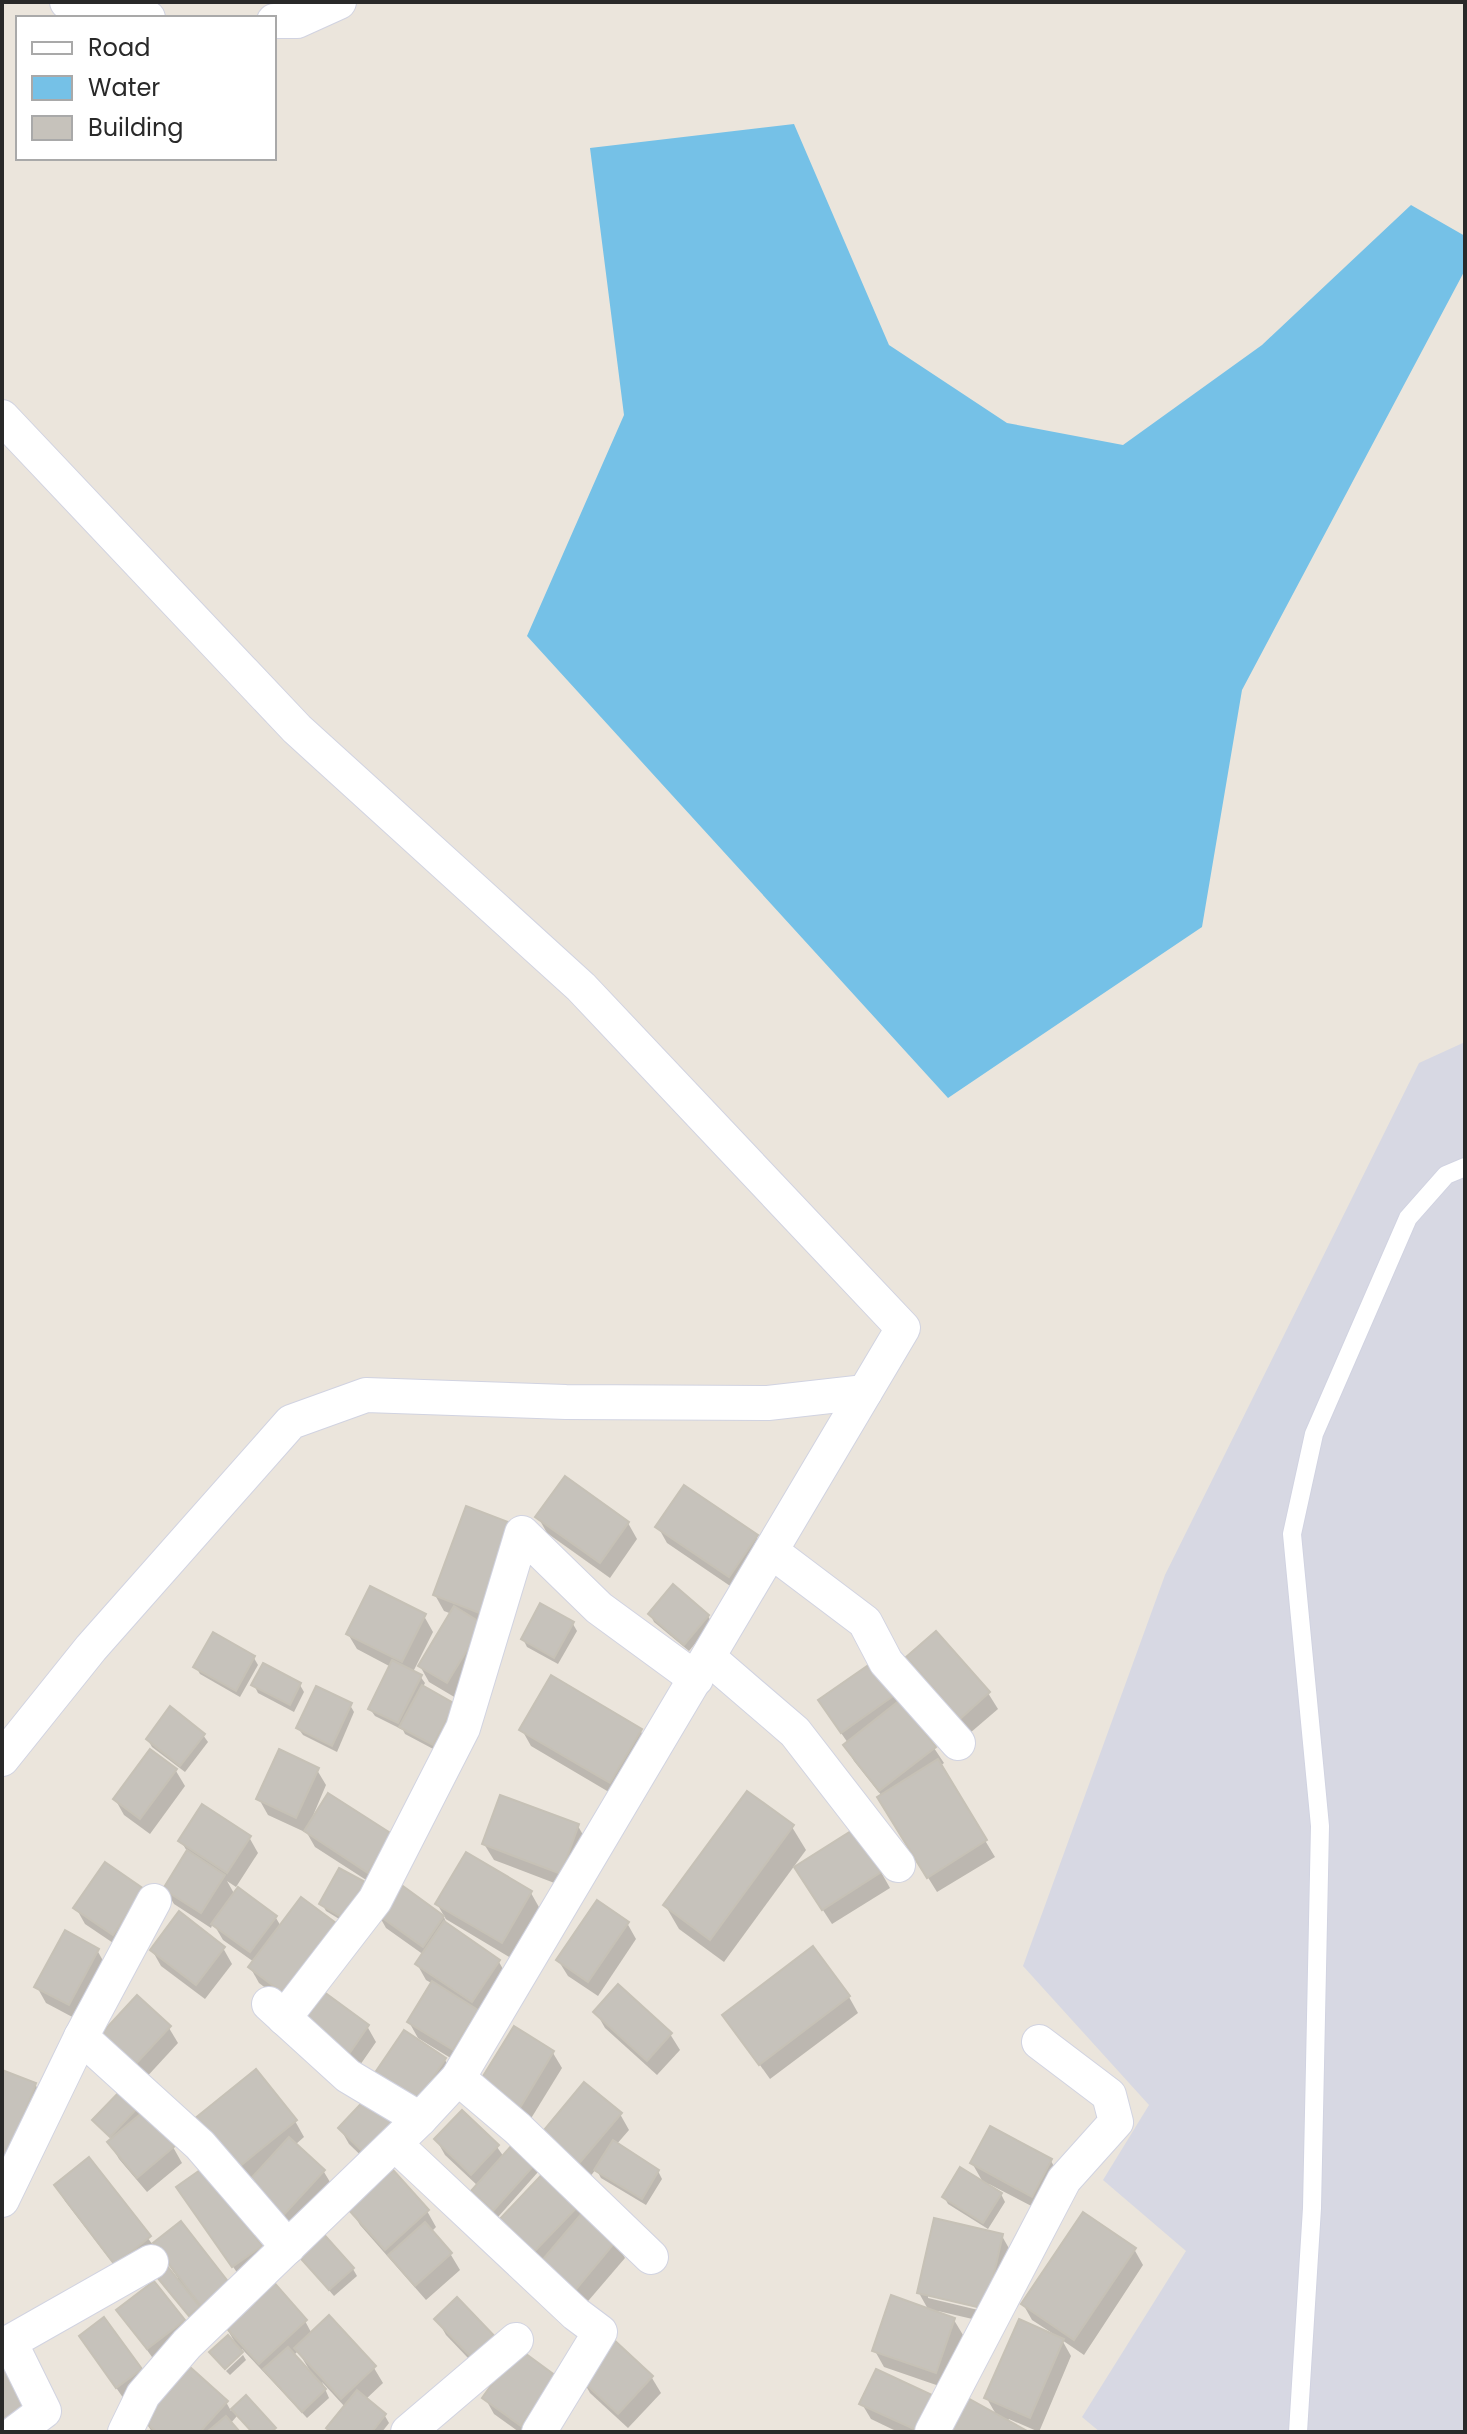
<svg xmlns="http://www.w3.org/2000/svg" width="1467" height="2434" viewBox="0 0 1467 2434" font-family="Poppins,sans-serif">
<rect width="100%" height="100%" fill="#ebe5dc"/>
<polygon fill="#d7d8e3" points="1465,1042 1465,2432 1100,2432 1082,2417 1186,2251 1103,2180 1149,2105 1023,1966 1165,1575 1419,1063"/>
<polygon fill="#75c1e7" points="794,124 889,345 1007,423 1123,445 1262,345 1411,205 1465,236 1465,270 1242,690 1202,927 948,1098 527,636 624,415 590,148"/>
<g fill="#0003" fill-rule="evenodd">
<polygon points="538,1517 628,1523 637,1539 610,1578 547,1533"/>
<polygon points="658,1527 756,1536 766,1552 739,1592 667,1543"/>
<polygon points="519,1528 456,1698 429,1682 420,1666 452,1614 444,1611 435,1595"/>
<polygon points="650,1614 708,1616 712,1623 689,1651 654,1622"/>
<polygon points="424,1616 433,1632 413,1672 420,1676 425,1683 423,1687 454,1705 437,1751 405,1734 403,1730 375,1716 370,1709 391,1667 357,1649 348,1634"/>
<polygon points="573,1624 577,1631 558,1664 527,1647 523,1639"/>
<polygon points="254,1658 258,1665 240,1697 200,1674 196,1667"/>
<polygon points="908,1658 988,1693 998,1709 970,1733 917,1673"/>
<polygon points="254,1685 300,1685 304,1692 294,1712 258,1693"/>
<polygon points="894,1696 934,1748 944,1763 940,1766 995,1857 937,1892 888,1813 882,1796 854,1761 845,1745 848,1743 830,1717"/>
<polygon points="350,1705 354,1712 337,1752 303,1735 298,1728"/>
<polygon points="522,1730 640,1730 649,1746 619,1798 531,1746"/>
<polygon points="203,1735 208,1742 185,1772 152,1747 148,1740"/>
<polygon points="150,1752 176,1771 185,1786 150,1834 124,1815 115,1799"/>
<polygon points="317,1770 326,1785 312,1818 391,1835 377,1887 315,1847 307,1833 268,1815 259,1799"/>
<polygon points="578,1826 587,1842 570,1889 494,1860 484,1844"/>
<polygon points="792,1827 806,1850 724,1962 679,1929 665,1905"/>
<polygon points="249,1837 258,1853 236,1887 227,1881 235,1895 276,1918 319,1990 367,2026 376,2042 358,2068 303,2016 259,1983 250,1967 254,1962 223,1940 213,1923 211,1928 174,1904 165,1889 188,1853 181,1841"/>
<polygon points="881,1872 890,1888 832,1924 806,1884"/>
<polygon points="364,1884 368,1891 349,1925 326,1911 322,1904"/>
<polygon points="396,1884 446,1919 437,1904 531,1893 540,1909 511,1958 444,1918 449,1927 499,1962 508,1978 462,2065 418,2038 409,2022 433,1984 426,1980 417,1964 424,1955 386,1928 377,1912"/>
<polygon points="142,1890 122,1949 85,1924 76,1908"/>
<polygon points="627,1923 636,1939 598,1996 568,1976 558,1960"/>
<polygon points="223,1948 232,1964 205,1999 161,1966 152,1950"/>
<polygon points="97,1950 106,1966 78,2020 46,2003 37,1987"/>
<polygon points="849,1997 858,2013 770,2079 724,2015"/>
<polygon points="596,2012 670,2034 680,2050 657,2075 605,2028"/>
<polygon points="169,2028 178,2043 143,2081 111,2051"/>
<polygon points="553,2053 562,2068 527,2125 489,2102"/>
<polygon points="445,2060 454,2076 376,2170 349,2144 340,2128 373,2094"/>
<polygon points="2,2072 35,2084 44,2100 2,2211"/>
<polygon points="256,2072 295,2121 304,2137 295,2145 324,2172 333,2187 289,2234 205,2136"/>
<polygon points="126,2088 173,2147 182,2163 147,2192 119,2159 110,2143 113,2140 95,2121"/>
<polygon points="620,2114 629,2130 616,2145 658,2171 662,2179 646,2205 601,2178 596,2169 586,2182 541,2137"/>
<polygon points="436,2139 497,2147 504,2157 533,2165 538,2172 498,2217 478,2198 474,2191 478,2186 445,2155"/>
<polygon points="89,2160 153,2245 181,2224 211,2320 200,2306 198,2307 202,2315 194,2322 163,2284 178,2278 164,2259 125,2279 65,2201 56,2186"/>
<polygon points="1051,2161 1060,2177 1041,2211 989,2184 988,2186 1001,2194 1005,2202 988,2229 948,2204 944,2197 984,2184 972,2163"/>
<polygon points="551,2168 616,2242 625,2258 583,2307 509,2237"/>
<polygon points="178,2188 260,2247 269,2263 243,2281"/>
<polygon points="351,2209 427,2211 436,2227 431,2232 451,2255 460,2270 426,2300 360,2225"/>
<polygon points="1084,2215 1134,2249 1143,2265 1084,2355 1062,2340 1071,2356 1039,2432 1009,2419 1007,2422 1025,2432 949,2432 967,2399 997,2416 986,2397 1020,2321 1051,2335 1052,2333 1032,2320 1023,2304"/>
<path d="M1002,2236L1011,2252L994,2324L938,2311L937,2314L954,2320L963,2335L945,2388L884,2367L875,2351L929,2311L919,2293ZM928,2294L996,2310L995,2314L928,2298Z"/>
<polygon points="302,2259 353,2269 357,2276 334,2296"/>
<polygon points="119,2311 183,2321 192,2337 157,2364"/>
<polygon points="437,2319 500,2345 555,2377 536,2432 519,2432 494,2414 485,2398 508,2365 489,2380 446,2335"/>
<polygon points="104,2320 149,2386 126,2402 81,2337"/>
<path d="M305,2321L312,2334L374,2368L383,2383L365,2400L385,2416L389,2423L382,2432H331L329,2428L345,2407L322,2382L329,2398L307,2418L242,2349L223,2368L212,2352L236,2344L224,2324ZM298,2351L310,2371L308,2372L293,2356Z"/>
<polygon points="613,2342 652,2378 661,2393 628,2428 590,2393 581,2377"/>
<polygon points="243,2355 246,2360 230,2375 226,2371"/>
<polygon points="930,2397 940,2413 931,2432 898,2432 871,2419 862,2404"/>
<polygon points="246,2398 276,2432 252,2432 237,2416 230,2424 237,2432 152,2432 145,2421 226,2402 231,2411"/>
</g>
<g fill="#c6c2bb" stroke="#c6c1b6" stroke-width="2">
<polygon points="565,1476 629,1522 600,1563 535,1517"/>
<polygon points="684,1485 758,1535 729,1577 655,1527"/>
<polygon points="466,1506 521,1527 487,1616 433,1595"/>
<polygon points="673,1584 709,1615 684,1645 648,1614"/>
<polygon points="370,1586 426,1614 402,1662 346,1634"/>
<polygon points="540,1603 574,1622 554,1658 521,1639"/>
<polygon points="454,1606 483,1624 447,1683 418,1666"/>
<polygon points="936,1631 990,1692 960,1719 906,1657"/>
<polygon points="213,1632 255,1656 236,1691 193,1667"/>
<polygon points="392,1660 422,1675 398,1723 368,1709"/>
<polygon points="873,1662 896,1694 841,1733 818,1700"/>
<polygon points="263,1663 301,1683 290,1705 251,1685"/>
<polygon points="551,1675 642,1729 610,1783 519,1730"/>
<polygon points="422,1685 455,1704 433,1745 399,1727"/>
<polygon points="316,1686 352,1703 332,1746 296,1728"/>
<polygon points="900,1700 936,1747 879,1791 843,1745"/>
<polygon points="170,1706 205,1734 180,1766 146,1739"/>
<polygon points="150,1749 177,1769 140,1819 113,1799"/>
<polygon points="279,1749 319,1768 296,1818 256,1799"/>
<polygon points="938,1759 987,1840 927,1878 877,1797"/>
<polygon points="747,1791 794,1825 710,1940 663,1905"/>
<polygon points="328,1793 392,1834 368,1873 304,1831"/>
<polygon points="500,1795 579,1824 561,1874 482,1844"/>
<polygon points="202,1804 251,1836 227,1873 178,1841"/>
<polygon points="856,1828 883,1871 822,1910 794,1867"/>
<polygon points="187,1850 225,1875 201,1913 163,1889"/>
<polygon points="466,1852 532,1891 502,1943 435,1904"/>
<polygon points="105,1862 144,1889 113,1935 73,1908"/>
<polygon points="339,1868 365,1882 345,1919 319,1904"/>
<polygon points="396,1881 444,1916 423,1947 374,1912"/>
<polygon points="238,1887 277,1916 250,1952 211,1924"/>
<polygon points="301,1897 344,1929 291,1999 248,1967"/>
<polygon points="597,1900 629,1922 588,1982 556,1960"/>
<polygon points="179,1911 225,1947 196,1985 150,1950"/>
<polygon points="444,1921 500,1960 472,2002 415,1964"/>
<polygon points="65,1930 99,1949 69,2005 34,1987"/>
<polygon points="813,1946 850,1996 759,2065 722,2015"/>
<polygon points="432,1981 478,2010 453,2050 407,2022"/>
<polygon points="618,1984 672,2033 647,2061 593,2012"/>
<polygon points="320,1989 369,2025 349,2054 300,2017"/>
<polygon points="137,1995 171,2026 133,2067 100,2035"/>
<polygon points="514,2026 554,2051 518,2111 477,2086"/>
<polygon points="404,2030 446,2058 411,2111 368,2083"/>
<polygon points="256,2069 297,2120 234,2171 193,2120"/>
<polygon points="2,2070 36,2083 2,2173"/>
<polygon points="584,2082 622,2113 576,2167 539,2136"/>
<polygon points="126,2085 143,2102 110,2137 92,2120"/>
<polygon points="373,2091 401,2119 366,2155 338,2128"/>
<polygon points="462,2110 499,2145 471,2175 434,2139"/>
<polygon points="144,2111 175,2146 137,2178 107,2142"/>
<polygon points="990,2126 1052,2159 1032,2197 970,2163"/>
<polygon points="289,2137 325,2170 279,2220 244,2186"/>
<polygon points="613,2140 659,2170 642,2199 594,2170"/>
<polygon points="513,2144 535,2164 493,2211 471,2191"/>
<polygon points="89,2157 151,2236 115,2265 54,2185"/>
<polygon points="551,2165 586,2198 532,2254 498,2221"/>
<polygon points="206,2166 262,2246 232,2267 176,2187"/>
<polygon points="960,2167 1002,2193 983,2223 942,2197"/>
<polygon points="393,2170 429,2210 385,2250 348,2209"/>
<polygon points="583,2212 617,2240 573,2293 539,2264"/>
<polygon points="1083,2212 1136,2248 1074,2340 1021,2304"/>
<polygon points="934,2218 1003,2234 986,2309 917,2293"/>
<polygon points="181,2221 230,2284 201,2306 153,2243"/>
<polygon points="425,2222 452,2253 415,2286 388,2255"/>
<polygon points="320,2230 354,2268 329,2290 295,2252"/>
<polygon points="168,2267 200,2307 189,2316 156,2276"/>
<polygon points="271,2279 307,2320 259,2364 222,2323"/>
<polygon points="154,2281 185,2320 147,2349 116,2310"/>
<polygon points="891,2295 955,2318 936,2373 872,2351"/>
<polygon points="457,2297 502,2344 479,2365 434,2319"/>
<polygon points="329,2315 376,2366 341,2399 294,2348"/>
<polygon points="104,2317 142,2369 116,2388 79,2336"/>
<polygon points="1019,2319 1064,2339 1030,2418 984,2398"/>
<polygon points="228,2335 243,2352 225,2369 209,2352"/>
<polygon points="613,2339 653,2376 618,2414 578,2377"/>
<polygon points="288,2347 326,2389 302,2412 263,2369"/>
<polygon points="518,2348 556,2376 521,2426 482,2398"/>
<polygon points="2,2362 32,2404 2,2425"/>
<polygon points="190,2367 228,2401 200,2432 156,2432 143,2420"/>
<polygon points="876,2369 932,2395 916,2430 859,2404"/>
<polygon points="357,2390 386,2414 372,2432 331,2432 326,2428"/>
<polygon points="246,2395 276,2428 271,2432 252,2432 231,2409"/>
<polygon points="966,2397 1029,2432 946,2432"/>
<polygon points="226,2416 240,2432 207,2432"/>
</g>
<g fill="none" stroke-linecap="round" stroke-linejoin="round">
<defs>
<polyline id="service" points="1298,2432 1312,2208 1320,1826 1292,1534 1314,1434 1408,1218 1446,1175 1465,1167"/>
<g id="minor">
<polyline points="67,2 117,17 148,18"/>
<polyline points="274,21 297,21 339,2"/>
<polyline points="2,417 297,729 581,987 903,1328 458,2078 420,2119 187,2344 143,2395 125,2432"/>
<polyline points="771,1551 865,1622 886,1662 958,1743"/>
<polyline points="709,1658 795,1732 898,1865"/>
<polyline points="2,1759 91,1648 291,1422 366,1395 566,1402 768,1403 865,1392"/>
<polyline points="154,1901 81,2037 200,2145 288,2247"/>
<polyline points="269,2004 348,2076 420,2119"/>
<polyline points="284,2018 375,1900 463,1728 522,1533 599,1608 696,1679"/>
<polyline points="458,2078 517,2128 651,2257"/>
<polyline points="395,2144 576,2314 600,2332 539,2432"/>
<polyline points="2,2200 81,2037"/>
<polyline points="16,2432 44,2411 10,2342 151,2262"/>
<polyline points="408,2432 516,2340"/>
<polyline points="932,2432 1064,2180 1116,2122 1109,2095 1039,2042"/>
</g>
</defs>
<use href="#service" stroke="#d1d3e1" stroke-width="20"/>
<use href="#minor" stroke="#d1d3e1" stroke-width="36"/>
<use href="#service" stroke="#fff" stroke-width="18"/>
<use href="#minor" stroke="#fff" stroke-width="34"/>
</g>
<rect width="1467" height="2434" fill="none" stroke="#292929" stroke-width="8"/>
<rect x="16" y="16" width="260" height="144" fill="#ffffff" stroke="#a9a9a9" stroke-width="2"/>
<rect x="32" y="42" width="40" height="12" fill="#ffffff" stroke="#a9a9a9" stroke-width="2"/>
<text x="88" y="56" font-size="24" fill="#292929">Road</text>
<rect x="32" y="76" width="40" height="24" fill="#75c1e7" stroke="#a9a9a9" stroke-width="2"/>
<text x="88" y="96" font-size="24" fill="#292929">Water</text>
<rect x="32" y="116" width="40" height="24" fill="#c6c2bb" stroke="#a9a9a9" stroke-width="2"/>
<text x="88" y="136" font-size="24" fill="#292929">Building</text>
</svg>
